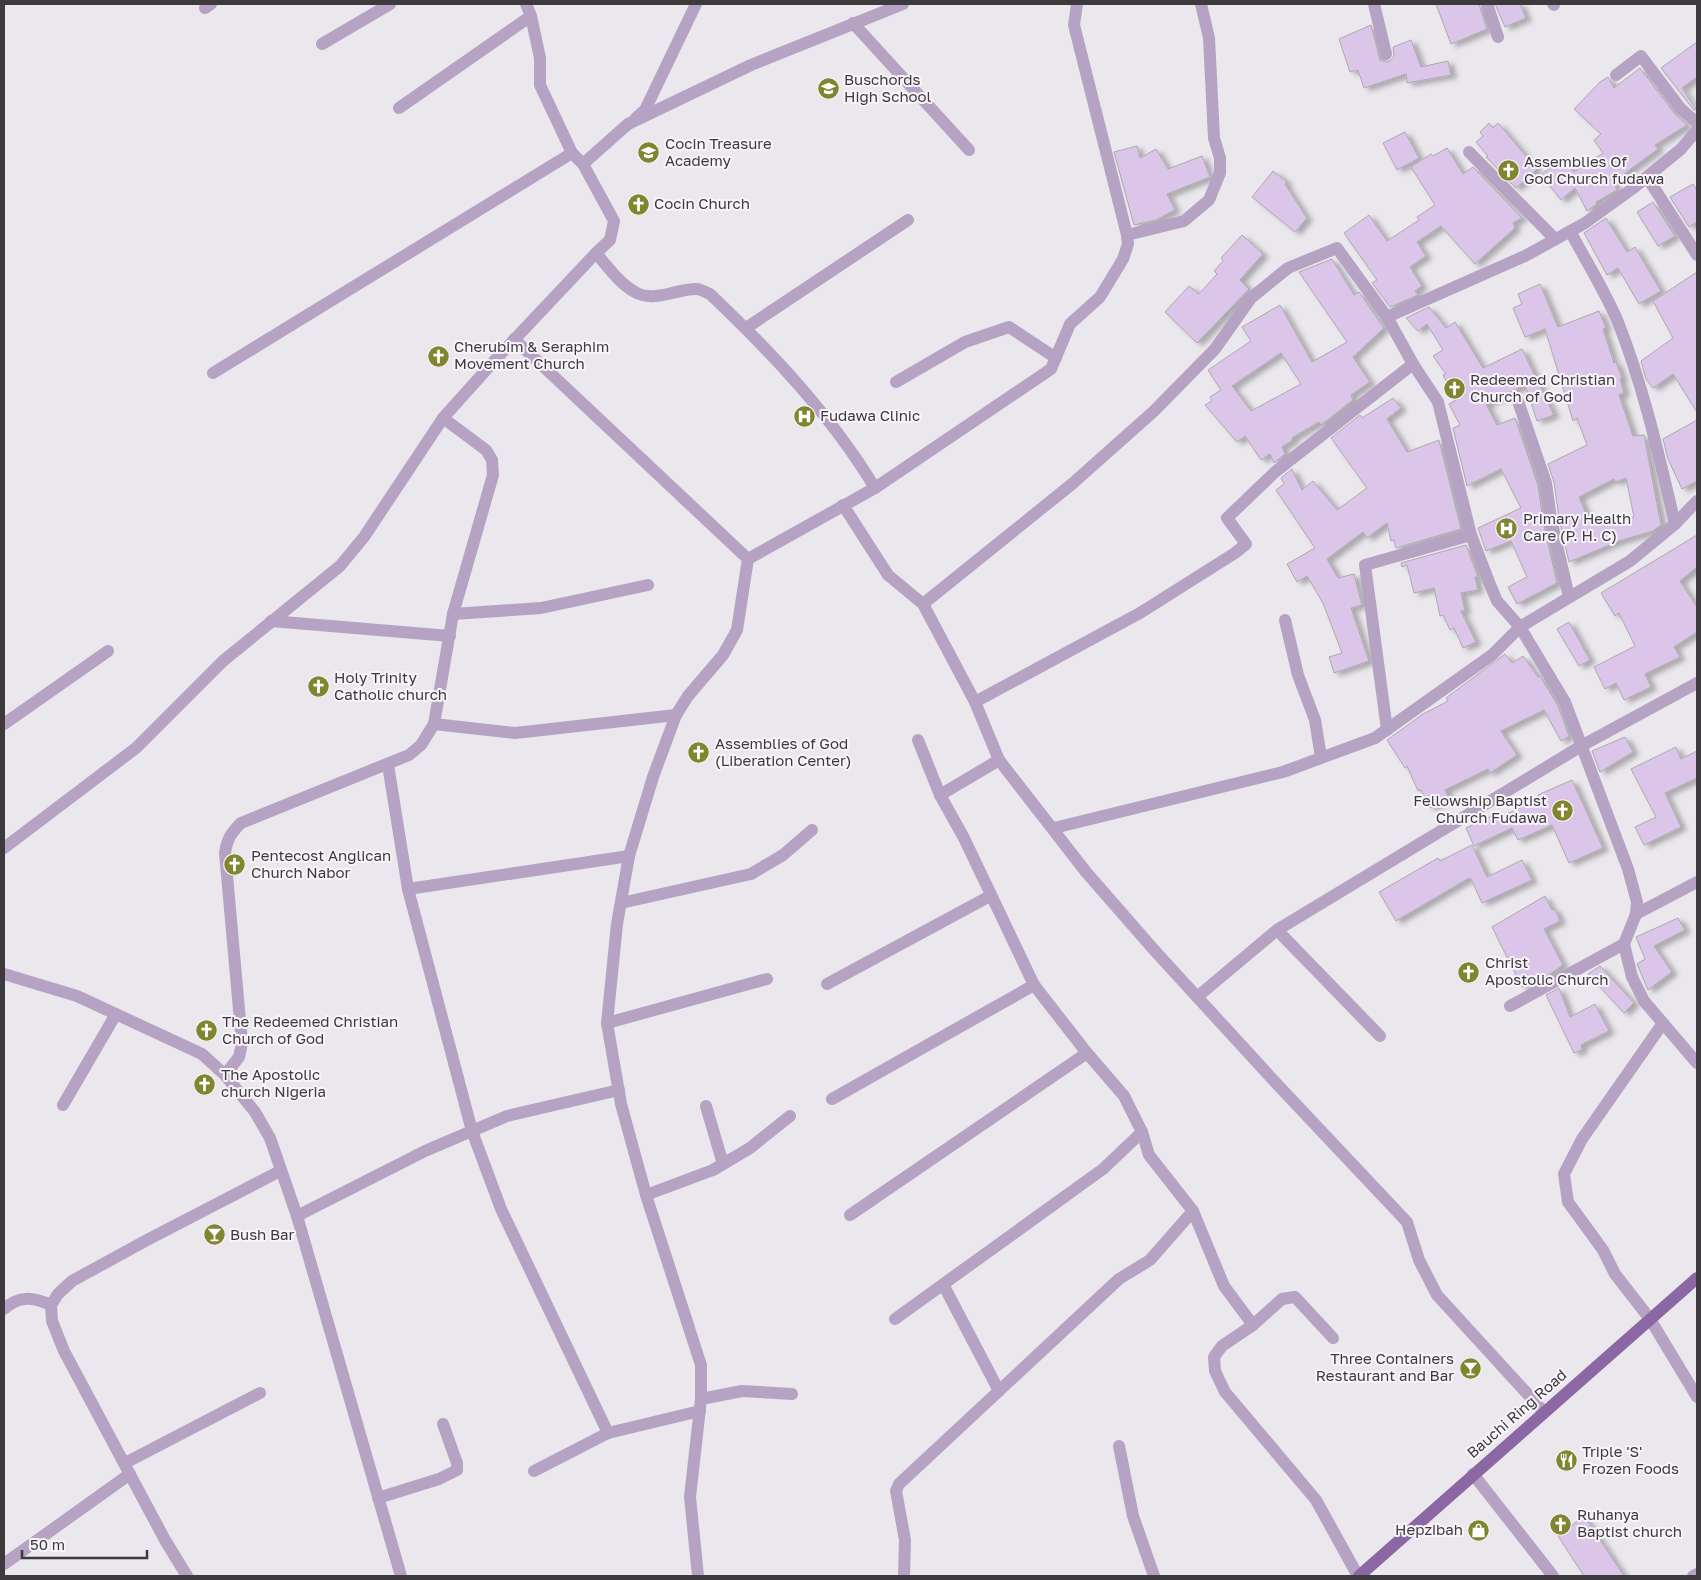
<svg xmlns="http://www.w3.org/2000/svg" width="1701" height="1580" viewBox="0 0 1701 1580" font-family="'Golos Text',sans-serif">
<defs>
<filter id="shadow"><feDropShadow dx="5.5" dy="3" stdDeviation="2.5" flood-color="#0004"/></filter>
</defs>
<rect width="100%" height="100%" fill="#eae7ed"/>
<g fill="#dbc6ea" stroke="#aca9ae" fill-rule="evenodd" filter="url(#shadow)">
<polygon points="1436,4 1479,4 1487,29 1451,44"/>
<polygon points="1495,4 1520,4 1526,18 1505,27"/>
<polygon points="1371,25 1380,60 1387,62 1391,60 1394,56 1393,47 1411,40 1421,67 1448,61 1451,75 1407,83 1406,74 1364,88 1358,70 1350,72 1339,39"/>
<polygon points="1697,42 1697,77 1682,88 1696,109 1694,110 1661,68"/>
<polygon points="1640,68 1675,114 1687,125 1655,145 1658,149 1613,182 1617,190 1596,202 1597,204 1587,211 1575,188 1561,200 1541,175 1562,158 1574,172 1603,153 1594,140 1601,134 1574,109 1600,82 1608,77 1614,88"/>
<polygon points="1489,123 1493,128 1498,123 1537,169 1516,188 1486,157 1488,156 1476,142 1483,136 1480,132"/>
<polygon points="1405,132 1419,158 1397,170 1383,143"/>
<polygon points="1137,146 1140,158 1156,149 1168,169 1202,156 1210,177 1167,194 1175,210 1156,220 1134,225 1114,152"/>
<polygon points="1447,148 1463,174 1473,167 1522,218 1513,223 1515,228 1475,264 1441,226 1417,242 1426,256 1410,267 1422,286 1415,291 1418,295 1390,307 1372,283 1377,280 1344,233 1369,215 1387,241 1419,220 1417,217 1435,205 1411,167 1431,154 1433,156"/>
<polygon points="1273,171 1287,182 1285,184 1307,218 1295,232 1252,197"/>
<polygon points="1693,184 1697,191 1697,222 1689,227 1670,197"/>
<polygon points="1653,202 1675,236 1658,246 1637,212"/>
<polygon points="1606,218 1627,252 1635,247 1661,291 1639,304 1618,268 1607,275 1584,233"/>
<polygon points="1242,235 1263,254 1240,280 1249,289 1197,343 1165,312 1189,286 1199,294 1217,274 1214,271 1223,261 1221,258"/>
<path d="M1332,259L1354,295L1359,292L1384,328L1353,357L1370,382L1351,395L1353,400L1321,425L1319,422L1292,438L1293,440L1282,447L1285,454L1274,463L1270,454L1261,460L1245,436L1237,442L1205,405L1212,401L1210,397L1221,390L1208,370L1251,341L1242,327L1280,305L1312,362L1347,342L1299,272ZM1281,353L1301,384L1251,411L1232,386Z"/>
<polygon points="1697,272 1697,412 1673,374 1653,388 1646,379 1641,361 1673,338 1653,301"/>
<path d="M1540,284L1558,327L1599,311L1606,328L1603,329L1614,363L1616,362L1622,378L1620,379L1624,393L1619,395L1633,436L1644,435L1661,525L1653,531L1619,541L1569,562L1559,518L1554,482L1548,464L1587,445L1577,418L1573,421L1545,329L1525,337L1513,308L1522,304L1518,294ZM1626,478L1634,517L1604,526L1600,516L1589,521L1579,497L1614,479L1615,482Z"/>
<polygon points="1429,307 1446,328 1455,322 1483,368 1522,349 1554,415 1537,421 1525,385 1486,404 1497,425 1515,418 1538,485 1543,521 1557,583 1517,604 1508,587 1527,577 1511,541 1486,551 1478,528 1521,508 1501,469 1467,486 1453,428 1460,425 1449,404 1456,400 1443,375 1446,374 1433,356 1443,350 1427,324 1418,331 1406,318"/>
<polygon points="1393,398 1401,408 1387,419 1407,452 1439,440 1461,529 1396,548 1394,540 1391,541 1387,523 1367,538 1363,532 1327,559 1338,578 1354,574 1362,605 1351,608 1369,661 1334,673 1329,657 1342,653 1323,603 1307,576 1297,582 1287,564 1315,548 1276,490 1284,484 1281,478 1292,469 1302,490 1313,481 1337,510 1367,488 1331,438 1360,415 1362,418"/>
<polygon points="1697,420 1697,481 1682,489 1668,459 1663,439"/>
<polygon points="1697,535 1697,567 1680,581 1697,607 1697,632 1674,647 1680,657 1645,674 1651,687 1624,700 1616,683 1605,689 1594,667 1635,646 1619,613 1615,616 1601,593"/>
<polygon points="1466,545 1478,577 1475,577 1478,590 1461,593 1465,611 1461,611 1476,642 1463,648 1454,628 1450,630 1443,615 1440,616 1434,588 1414,593 1407,565 1402,567 1401,563"/>
<polygon points="1569,622 1590,660 1579,666 1557,629"/>
<polygon points="1505,654 1512,663 1523,656 1538,677 1540,676 1558,706 1569,736 1561,741 1544,710 1501,731 1517,755 1490,773 1488,769 1445,790 1449,798 1430,808 1421,790 1418,791 1407,766 1405,768 1387,740 1423,714 1448,701 1446,698"/>
<polygon points="1625,737 1633,752 1600,772 1592,751"/>
<polygon points="1676,747 1681,759 1697,751 1697,778 1665,793 1681,827 1644,845 1635,827 1656,817 1631,769"/>
<polygon points="1572,780 1603,848 1569,863 1552,825 1518,840 1512,828 1474,846 1466,828 1500,812 1502,816 1539,799 1538,795"/>
<polygon points="1472,845 1487,877 1522,860 1532,880 1482,903 1471,879 1469,878 1396,921 1379,892 1438,858 1440,861"/>
<polygon points="1545,896 1552,910 1555,909 1560,921 1544,929 1563,965 1541,980 1539,977 1522,987 1492,927"/>
<polygon points="1678,918 1685,930 1654,946 1672,972 1648,990 1637,964 1645,959 1636,937"/>
<polygon points="1600,966 1634,1003 1624,1013 1588,974"/>
<polygon points="1559,988 1570,1017 1595,1004 1609,1031 1581,1045 1582,1050 1574,1053 1546,995"/>
<polygon points="1584,1516 1624,1576 1584,1576 1558,1536"/>
</g>
<g fill="none" stroke-linecap="round" stroke-linejoin="round">
<g stroke="#b6a3c4" stroke-width="12">
<path d="M526,4L531,16L540,58V85L572,153L583,164L614,221L610,240L596,253C607,266 620,284 635,292C653,303 676,289 696,289C700,289 706,292 710,294C771,352 831,415 875,488"/>
<polyline points="1374,4 1386,54"/>
<polyline points="1487,4 1498,37"/>
<polyline points="1553,4 1554,5"/>
<polyline points="205,8 211,4"/>
<polyline points="853,23 969,150"/>
<polyline points="322,44 390,4"/>
<polyline points="1616,75 1641,56 1681,109 1697,123"/>
<polyline points="399,108 531,16"/>
<polyline points="636,118 645,110 696,4"/>
<polyline points="1469,152 1555,239"/>
<polyline points="583,164 628,124 751,65 903,4"/>
<polyline points="1647,177 1697,255"/>
<path d="M1570,231C1586,261 1605,291 1618,322C1644,388 1659,456 1675,524"/>
<polyline points="1127,235 1184,221 1209,200 1220,173 1220,158 1214,138 1209,38 1201,4"/>
<polyline points="1387,317 1525,256 1585,223 1632,189 1681,149 1697,130"/>
<polyline points="746,328 908,220"/>
<polyline points="514,339 748,559"/>
<polyline points="213,373 572,153"/>
<polyline points="896,382 965,342 1009,327 1056,358"/>
<polyline points="1518,401 1546,483 1551,519 1569,597"/>
<polyline points="843,505 888,575 923,604 975,702 999,760 1086,872 1155,951 1275,1082 1407,1222 1419,1260 1437,1295 1544,1412"/>
<polyline points="748,559 875,488 1051,369 1070,324 1100,297 1123,259 1128,244 1127,235 1074,25 1077,4"/>
<polyline points="923,604 1072,484 1154,411 1215,349 1251,298 1288,268 1337,248 1387,317 1413,364 1438,402 1471,535 1489,582 1497,601 1520,627 1565,702 1628,869 1637,902 1636,914 1624,944 1632,977 1644,1001 1697,1063"/>
<polyline points="453,614 541,608 648,585"/>
<polyline points="1285,620 1298,675 1315,720 1321,757"/>
<polyline points="271,621 450,636"/>
<polyline points="975,702 1140,613 1235,553 1246,544 1227,518 1275,472 1413,364"/>
<polyline points="4,724 108,651"/>
<polyline points="434,724 515,733 676,715"/>
<polyline points="1387,730 1365,565 1471,535"/>
<polyline points="918,740 940,795"/>
<polyline points="999,760 940,795 964,838 1034,985 1087,1053 1124,1096 1142,1132 1149,1155 1193,1211 1224,1286 1253,1325"/>
<polyline points="388,765 408,889 472,1131 501,1209 608,1433"/>
<polyline points="1054,828 1283,772 1375,738 1492,655 1520,627 1630,561 1675,524 1697,501"/>
<polyline points="4,848 136,748 223,661 340,566 364,537 443,418 496,359 596,253"/>
<polyline points="408,889 629,856"/>
<polyline points="621,903 751,874 783,855 812,830"/>
<polyline points="1636,914 1697,882"/>
<polyline points="1277,930 1380,1036"/>
<polyline points="4,974 77,996 202,1054 225,1075 255,1112 270,1138 297,1216 401,1576"/>
<polyline points="827,984 990,896"/>
<polyline points="1197,997 1277,930 1583,745 1697,683"/>
<polyline points="1510,1006 1624,944"/>
<polyline points="607,1023 767,979"/>
<polyline points="1663,1023 1582,1139 1564,1174 1568,1202 1603,1250 1615,1274 1650,1319 1697,1397"/>
<path d="M225,1075L239,1057L242,1043L225,853C227,839 231,833 241,823L409,755L421,745L434,724L453,614L493,475L492,460L486,450L443,418"/>
<polyline points="832,1099 1034,985"/>
<polyline points="63,1105 116,1014"/>
<polyline points="706,1106 723,1164"/>
<polyline points="646,1195 713,1170 750,1148 790,1116"/>
<polyline points="850,1215 1087,1053"/>
<polyline points="297,1216 425,1151 507,1116 619,1090"/>
<polyline points="944,1286 999,1391"/>
<path d="M4,1309C20,1295 33,1297 51,1305"/>
<polyline points="895,1319 1103,1169 1142,1132"/>
<polyline points="1333,1338 1295,1297 1282,1299 1253,1325 1222,1346 1214,1357 1215,1371 1225,1392 1316,1500 1358,1576"/>
<polyline points="701,1399 742,1391 792,1394"/>
<polyline points="1119,1446 1133,1516 1154,1576"/>
<polyline points="125,1463 260,1393"/>
<polyline points="534,1471 608,1433 700,1411"/>
<polyline points="1473,1474 1553,1576"/>
<polyline points="378,1498 439,1479 457,1470 457,1463 443,1424"/>
<polyline points="4,1564 130,1474"/>
<polyline points="187,1576 165,1540 64,1351 52,1321 51,1305 58,1294 72,1281 147,1240 280,1171"/>
<polyline points="698,1576 690,1497 701,1399 701,1365 646,1195 621,1104 607,1023 617,924 629,856 653,777 676,715 688,696 723,655 737,630 748,559"/>
<polyline points="904,1576 905,1540 896,1491 899,1484 1119,1279 1150,1260 1193,1211"/>
<polyline points="1693,1576 1697,1574"/>
</g>
<polyline stroke="#8b67a3" stroke-width="12" points="1359,1576 1697,1278"/>
</g>
<defs>
<symbol id="school-disc" viewBox="-11 -11 22 22"><circle r="9.5" fill="#808530" stroke="#f8f4fa"/><path d="M0-5L7-2L0 1L-7-2ZM-4 1L0 2.5L4 1V4Q0 6-4 4Z" fill="#fff"/></symbol>
<symbol id="church-disc" viewBox="-11 -11 22 22"><circle r="9.5" fill="#808530" stroke="#f8f4fa"/><path d="M-1.2-6h2.4v3.5h3.3v2.4h-3.3V6h-2.4V-.1h-3.3v-2.4h3.3Z" fill="#fff"/></symbol>
<symbol id="hospital-disc" viewBox="-11 -11 22 22"><circle r="9.5" fill="#808530" stroke="#f8f4fa"/><path d="M-5-5h3v3.5h4V-5h3V5h-3V1.5h-4V5h-3Z" fill="#fff"/></symbol>
<symbol id="bar-disc" viewBox="-11 -11 22 22"><circle r="9.5" fill="#808530" stroke="#f8f4fa"/><path d="M-6-5H6L.8 .8V4.5H3.5V6h-7V4.5H-.8V.8Z" fill="#fff"/></symbol>
<symbol id="restaurant-disc" viewBox="-11 -11 22 22"><circle r="9.5" fill="#808530" stroke="#f8f4fa"/><path d="M-5-6h1v4h1v-4h1v4h1v-4h1v5L-1.5 .5V6h-2V.5L-5-1ZM5-6V6H3V1.5H1.5Q1.5-4 5-6Z" fill="#fff"/></symbol>
<symbol id="shop-disc" viewBox="-11 -11 22 22"><circle r="9.5" fill="#808530" stroke="#f8f4fa"/><path d="M-5-2.5h2.3a2.7 3.5 0 0 1 5.4 0H5L5.5 6h-11ZM-1.5-2.5h3a1.5 2.3 0 0 0-3 0Z" fill="#fff"/></symbol>
</defs>
<g fill-rule="evenodd">
<use href="#school-disc" x="816" y="76" width="25" height="25"/>
<use href="#school-disc" x="636" y="140" width="25" height="25"/>
<use href="#church-disc" x="1496" y="158" width="25" height="25"/>
<use href="#church-disc" x="626" y="192" width="25" height="25"/>
<use href="#church-disc" x="426" y="344" width="25" height="25"/>
<use href="#church-disc" x="1442" y="376" width="25" height="25"/>
<use href="#hospital-disc" x="792" y="404" width="25" height="25"/>
<use href="#hospital-disc" x="1494" y="516" width="25" height="25"/>
<use href="#church-disc" x="306" y="674" width="25" height="25"/>
<use href="#church-disc" x="686" y="740" width="25" height="25"/>
<use href="#church-disc" x="1550" y="798" width="25" height="25"/>
<use href="#church-disc" x="222" y="852" width="25" height="25"/>
<use href="#church-disc" x="1456" y="960" width="25" height="25"/>
<use href="#church-disc" x="194" y="1018" width="25" height="25"/>
<use href="#church-disc" x="192" y="1072" width="25" height="25"/>
<use href="#bar-disc" x="202" y="1222" width="25" height="25"/>
<use href="#bar-disc" x="1458" y="1356" width="25" height="25"/>
<use href="#restaurant-disc" x="1554" y="1448" width="25" height="25"/>
<use href="#church-disc" x="1548" y="1512" width="25" height="25"/>
<use href="#shop-disc" x="1466" y="1518" width="25" height="25"/>
</g>
<g text-anchor="middle" stroke-width="4" stroke-linejoin="round" paint-order="stroke">
<g font-size="15" fill="#3c3a3d" stroke="#f8f4fa" text-anchor="start">
<text x="844" y="85">Buschords<tspan x="844" dy="17">High School</tspan></text>
<text x="665" y="149">Cocin Treasure<tspan x="665" dy="17">Academy</tspan></text>
<text x="1524" y="167">Assemblies Of<tspan x="1524" dy="17">God Church fudawa</tspan></text>
<text x="654" y="209">Cocin Church</text>
<text x="454" y="352">Cherubim &amp; Seraphim<tspan x="454" dy="17">Movement Church</tspan></text>
<text x="1470" y="385">Redeemed Christian<tspan x="1470" dy="17">Church of God</tspan></text>
<text x="820" y="421">Fudawa Clinic</text>
<text x="1523" y="524">Primary Health<tspan x="1523" dy="17">Care (P. H. C)</tspan></text>
<text x="334" y="683">Holy Trinity<tspan x="334" dy="17">Catholic church</tspan></text>
<text x="715" y="749">Assemblies of God<tspan x="715" dy="17">(Liberation Center)</tspan></text>
<text x="1547" y="806" text-anchor="end">Fellowship Baptist<tspan x="1547" dy="17">Church Fudawa</tspan></text>
<text x="251" y="861">Pentecost Anglican<tspan x="251" dy="17">Church Nabor</tspan></text>
<text x="1485" y="968">Christ<tspan x="1485" dy="17">Apostolic Church</tspan></text>
<text x="222" y="1027">The Redeemed Christian<tspan x="222" dy="17">Church of God</tspan></text>
<text x="221" y="1080">The Apostolic<tspan x="221" dy="17">church Nigeria</tspan></text>
<text x="230" y="1240">Bush Bar</text>
<text x="1454" y="1364" text-anchor="end">Three Containers<tspan x="1454" dy="17">Restaurant and Bar</tspan></text>
<text x="1582" y="1457">Triple 'S'<tspan x="1582" dy="17">Frozen Foods</tspan></text>
<text x="1577" y="1520">Ruhanya<tspan x="1577" dy="17">Baptist church</tspan></text>
<text x="1463" y="1535" text-anchor="end">Hepzibah</text>
</g>
<g font-size="15" fill="#3c3a3d" stroke="#f8f4fa">
<text transform="translate(1517 1414) rotate(-41)" y="5">Bauchi Ring Road</text>
</g>
</g>
<rect width="1701" height="1580" fill="none" stroke="#3c3a3d" stroke-width="10"/>
<path d="M22 1550v8h125v-8" fill="none" stroke="#3c3a3d" stroke-width="2.5"/>
<text x="30" y="1550" font-size="15" fill="#3c3a3d" stroke="#f8f4fa" stroke-width="4" paint-order="stroke">50 m</text>
</svg>
